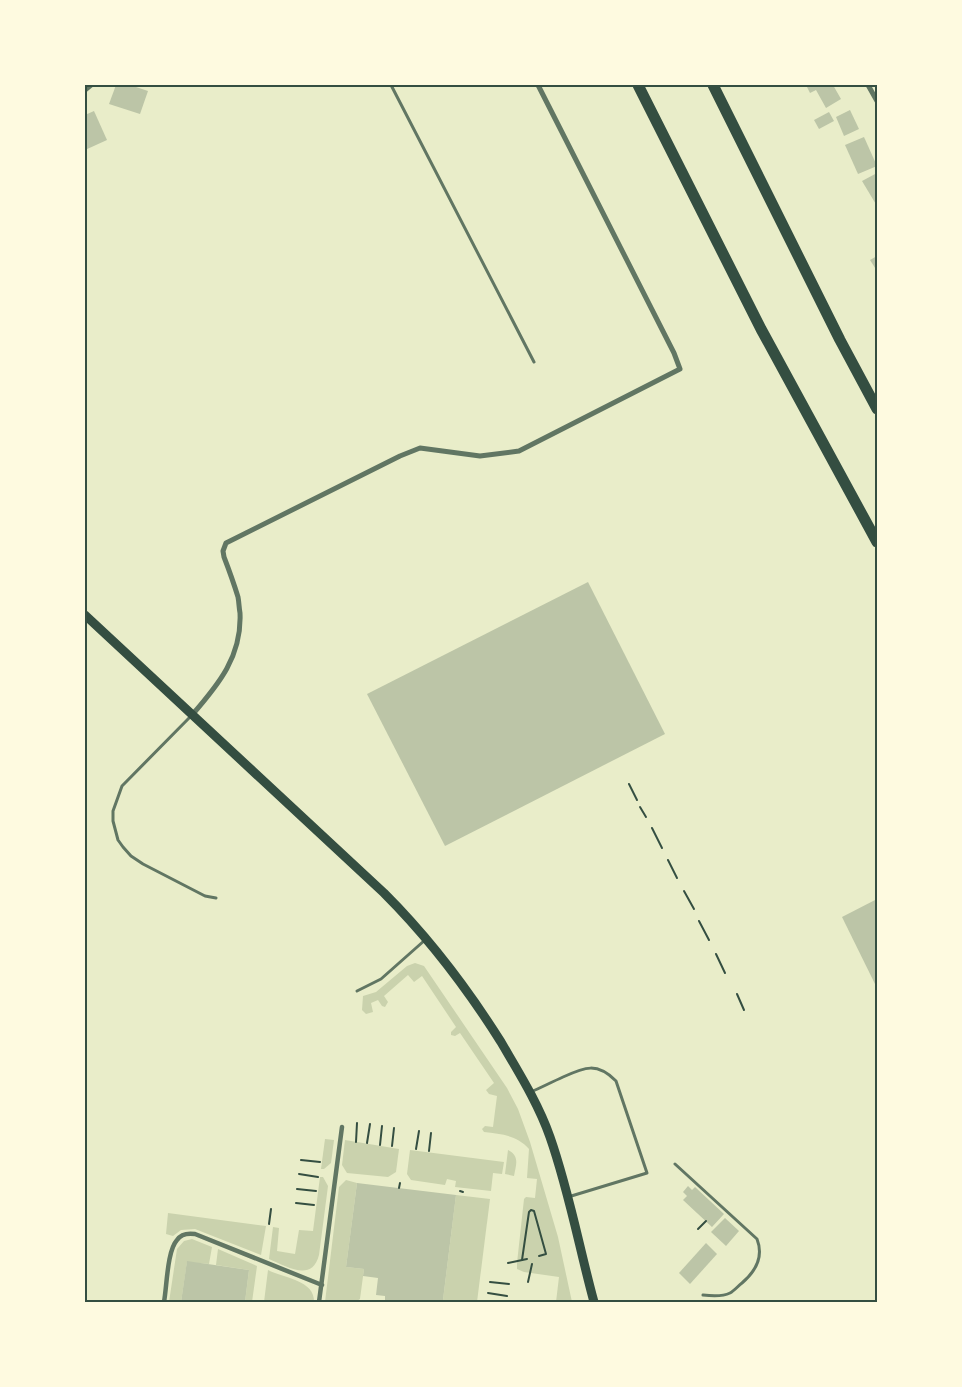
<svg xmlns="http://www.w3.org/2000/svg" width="962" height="1387" viewBox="0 0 962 1387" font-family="'PT Serif',serif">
<rect width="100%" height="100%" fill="#e9edc9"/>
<g fill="#cad2ad">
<path d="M415,963L424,966L507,1088L518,1109L530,1142L558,1237L572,1302H556L559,1277L524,1272L517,1269V1263L524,1199L526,1197L535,1198L537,1179L527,1178L529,1149C517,1135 501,1134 484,1132L482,1129L485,1126L493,1127L497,1096L489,1094L486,1090L494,1083L460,1033L455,1036L451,1035V1032L456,1027L422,976L414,982L408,975L384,996L388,1002L385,1007L382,1006L378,1000L371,1003L373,1012L366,1014L362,1010L363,996L376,992L407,966Z"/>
<polygon points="325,1139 334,1140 331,1163 324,1169 321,1169"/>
<polygon points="345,1140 399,1149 396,1172 388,1177 347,1173 342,1165"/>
<polygon points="410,1150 504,1162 502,1174 493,1173 491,1191 455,1187 456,1181 447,1179 445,1185 411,1180 407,1174"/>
<path d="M508,1150C520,1156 516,1165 514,1176L505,1174Z"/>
<path d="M320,1177H323L328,1186L319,1255C312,1283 286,1266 269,1259L273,1227L279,1228L277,1251L295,1254L299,1230L313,1231Z"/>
<polygon points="346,1180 357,1183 346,1267 364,1269 360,1299 355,1302 325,1302 339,1187"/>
<polygon points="456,1195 490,1199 477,1302 445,1302 443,1300"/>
<polygon points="168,1213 266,1226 261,1255 195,1229 181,1230 173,1236 166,1234"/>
<polygon points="192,1239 212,1247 209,1264 187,1262 181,1302 169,1302 177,1249 184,1241"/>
<polygon points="218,1249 257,1266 252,1302 245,1302 249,1270 216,1265"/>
<path d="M268,1270C283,1278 315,1280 314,1302H264Z"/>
</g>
<g fill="#bcc5a7">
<polygon points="116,85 130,85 148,91 140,114 109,104"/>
<polygon points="806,85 833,85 841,99 826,108 816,90 810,93"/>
<polygon points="850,110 859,129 844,136 836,117"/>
<polygon points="94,111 107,140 85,150 85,115"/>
<polygon points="829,112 834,121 819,129 814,120"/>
<polygon points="864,137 877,166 858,174 845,145"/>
<polygon points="877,173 877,206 862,181"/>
<polygon points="877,256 877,271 870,260"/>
<polygon points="588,582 665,734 445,846 367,694"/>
<polygon points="877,899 877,983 875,984 842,917"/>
<polygon points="357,1183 456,1195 443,1300 447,1302 392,1302 385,1301 385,1296 376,1295 378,1278 363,1276 364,1269 346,1267"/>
<polygon points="688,1186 692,1190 695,1187 724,1214 712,1227 683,1200 687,1196 683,1192"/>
<polygon points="725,1218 739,1231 726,1246 711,1232"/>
<polygon points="706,1243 717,1254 690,1284 679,1273"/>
<polygon points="187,1261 249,1270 245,1302 181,1302"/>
</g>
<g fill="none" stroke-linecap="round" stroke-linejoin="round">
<g stroke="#344e41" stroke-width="2">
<polyline points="629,784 637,800"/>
<polyline points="640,807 646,817"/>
<polyline points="652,828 662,848"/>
<polyline points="668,860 677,878"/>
<polyline points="684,891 694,909"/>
<polyline points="699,921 709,940"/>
<polyline points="716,954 725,973"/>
<polyline points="737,994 744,1010"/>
<polyline points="356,1142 357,1123"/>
<polyline points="367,1143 370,1124"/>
<polyline points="380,1145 382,1126"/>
<polyline points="392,1146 394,1128"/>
<polyline points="416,1149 419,1131"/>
<polyline points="429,1151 431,1133"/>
<polyline points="301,1160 320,1162"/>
<polyline points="299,1174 318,1177"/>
<polyline points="399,1188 400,1183"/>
<polyline points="297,1189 316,1191"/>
<polyline points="460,1191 463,1192"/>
<polyline points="296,1203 314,1205"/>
<polyline points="269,1224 271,1209"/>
<polyline points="698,1229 706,1221"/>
<polyline points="522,1260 529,1212 531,1210 534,1211 546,1254 539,1256"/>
<polyline points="508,1263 527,1259"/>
<polyline points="490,1282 509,1284"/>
<polyline points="528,1282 532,1264"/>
<polyline points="488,1293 507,1296"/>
</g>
<g stroke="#617663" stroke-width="3">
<polyline points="391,85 534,362"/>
<polyline points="192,715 122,786 113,811 113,821 118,840 123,847 131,856 143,864 205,896 216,898"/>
<polyline points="357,991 381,979 425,940"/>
<path d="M531,1092C542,1087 552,1082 563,1077C585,1067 597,1062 616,1081L647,1173L568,1197"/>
<path d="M675,1164L757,1239C764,1257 756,1271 742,1283C738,1286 734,1291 730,1293C722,1297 711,1296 703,1295"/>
</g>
<g stroke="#617663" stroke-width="4.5">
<path d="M164,1302C167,1286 167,1251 177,1240C181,1234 188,1233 195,1234L322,1285"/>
<polyline points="319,1302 342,1127"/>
</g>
<g stroke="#617663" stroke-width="5">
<polyline points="868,85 877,101"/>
<polyline points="85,90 91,85"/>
<path d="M192,715C219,684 242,656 240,613C239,608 239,602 238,597C234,584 229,570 224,557L223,551L226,543L400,456L420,448L480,456L519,451L680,369L674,353L538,85"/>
</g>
<path stroke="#344e41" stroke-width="9" d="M85,615L384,893C429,938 467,988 501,1042C519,1073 538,1103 550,1137C569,1191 579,1247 594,1302"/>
<g stroke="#344e41" stroke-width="11">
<polyline points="638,85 761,329 877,542"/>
<polyline points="713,85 840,340 877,409"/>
</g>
</g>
<rect width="962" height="1387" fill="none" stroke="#fefae0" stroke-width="172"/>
<rect x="86" y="86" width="790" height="1215" fill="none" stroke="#344e41" stroke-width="2"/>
</svg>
